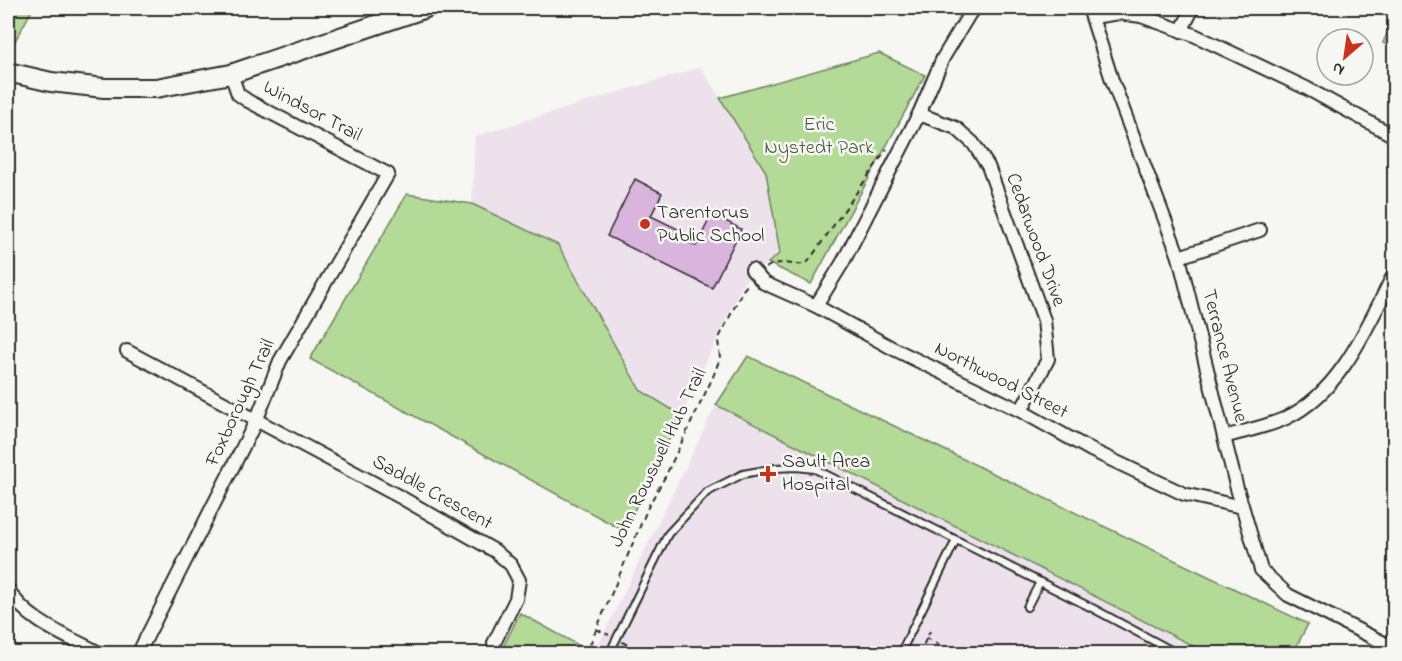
<svg xmlns="http://www.w3.org/2000/svg" width="1402" height="661" viewBox="0 0 1402 661" font-family="'Indie Flower',sans-serif">
  <style>
    .built { fill: #ede2ec }
    .green { fill: #b3db97; stroke: #6f8361; stroke-width: 1.5 }
    .building { fill: #d9b4dd; stroke: #2b2b2b; stroke-width: 1.5 }
    .lines { fill: none; stroke-linecap: round; stroke-linejoin: round }
    .lane-casing { stroke: #2b2b2b; stroke-width: 10 }
    .street-casing { stroke: #2b2b2b; stroke-width: 16 }
    .secondary-casing { stroke: #2b2b2b; stroke-width: 22 }
    .path { stroke: #2b2b2b; stroke-width: 2; stroke-dasharray: 6 4.5; stroke-linecap: butt }
    .lane { stroke: #f6f6f2; stroke-width: 6 }
    .street { stroke: #f6f6f2; stroke-width: 12 }
    .secondary { stroke: #f6f6f2; stroke-width: 18 }
    .poi-dot { fill: #c8321e; stroke: #f6f6f2; stroke-width: 2 }
    .labels { text-anchor: middle; dominant-baseline: central; stroke-width: 5; stroke-linejoin: round; paint-order: stroke }
    .street-label { font-size: 20px; fill: #2b2b2b; stroke: #f6f6f2 }
    .park-label { font-size: 20px; fill: #4d5746; stroke: #f6f6f2 }
    .poi-label { font-size: 20px; fill: #2b2b2b; stroke: #f6f6f2; text-anchor: start }
  </style>
  <rect width="100%" height="100%" fill="#f6f6f2"/>
  <filter id="ink" filterUnits="userSpaceOnUse"><feTurbulence type="fractalNoise" baseFrequency=".0167" numOctaves="2"/><feDisplacementMap in="SourceGraphic" scale="12" xChannelSelector="R" yChannelSelector="G"/><feConvolveMatrix kernelMatrix="1 2 1 2 8 2 1 2 1" color-interpolation-filters="sRGB"/></filter>
  <g filter="url(#ink)">
    <!-- built -->
    <g class="built">
      <path d="M701,67L766,172L780,253L744,282L681,415L640,390L558,245L472,204L475,136Z"/>
      <path d="M716,405L1207,653L594,654Z"/>
    </g>
    <!-- green -->
    <g class="green">
      <path d="M8,8H33L8,54Z"/>
      <path d="M1394,17V49L1383,43Z"/>
      <path d="M879,53L925,75L811,284L768,263L780,253L766,172L720,98Z"/>
      <path d="M407,194L472,204L558,245L640,390L681,415L624,531L310,359Z"/>
      <path d="M748,356L1308,624L1293,653H1207L716,405Z"/>
      <path d="M520,613L580,646L576,653H500Z"/>
    </g>
    <!-- building -->
    <path class="building" d="M635,179L662,193L651,216L684,232L681,239L696,246L712,214L741,229L712,288L607,236Z"/>
    <g class="lines">
      <defs>
        <g id="lane">
          <path d="M1027,607L1040,582"/>
          <path d="M609,654L668,534L707,492L743,474L775,468L796,467L815,469L1094,609L1178,654"/>
          <path d="M900,654L956,540"/>
        </g>
        <g id="street">
          <path d="M1089,8L1112,80L1179,257L1236,485L1261,570L1288,595L1394,648"/>
          <path d="M1093,17L1119,13L1141,16L1194,35L1306,88L1394,136"/>
          <path d="M1181,31L1193,8"/>
          <path d="M919,114L956,128L973,143L988,166L1044,320L1048,359L1021,411"/>
          <path d="M1179,257L1260,230"/>
          <path d="M752,270L764,283L816,306L892,348L1021,411L1091,450L1184,494L1242,507"/>
          <path d="M816,306L843,262L919,114L943,58L970,13L976,8"/>
          <path d="M127,351L402,498L495,551L511,565L519,580L516,599L494,643"/>
          <path d="M1224,437C1244,431 1267,427 1286,418C1341,392 1368,325 1394,274"/>
          <path d="M8,589C26,622 70,637 101,654"/>
          <path d="M138,654L256,421L280,361L388,174L248,101L238,94L231,74"/>
        </g>
        <path id="secondary" d="M8,72L51,82L104,88H156L231,74L426,8"/>
      </defs>
      <!-- lane casing -->
      <use href="#lane" class="lane-casing"/>
      <!-- street casing -->
      <use href="#street" class="street-casing"/>
      <!-- secondary casing -->
      <use href="#secondary" class="secondary-casing"/>
      <!-- path -->
      <g class="path">
        <path d="M766,268C780,257 797,269 808,262L887,149"/>
        <path d="M596,629L609,635"/>
        <path d="M926,638L939,645"/>
        <path d="M622,642L646,654"/>
        <path d="M586,654L649,505L665,477L713,377L720,358L718,340L743,290L748,284"/>
        <path d="M778,654L787,651L805,654"/>
        <path d="M919,654L930,631"/>
      </g>
      <!-- lane -->
      <use href="#lane" class="lane"/>
      <!-- street -->
      <use href="#street" class="street"/>
      <!-- secondary -->
      <use href="#secondary" class="secondary"/>
    </g>
  </g>
  <!-- markers -->
  <g class="poi-dot">
    <circle cx="645" cy="224" r="6"/>
    <path d="M765 465h6v6h6v6h-6v6h-6v-6h-6v-6h6z"/>
  </g>
  <g class="labels">
    <!-- street labels -->
    <g class="street-label">
      <text transform="translate(312 112) rotate(28)">Windsor Trail</text>
      <text transform="translate(1035 240) rotate(70)">Cedarwood Drive</text>
      <text transform="translate(1224 356) rotate(76)">Terrance Avenue</text>
      <text transform="translate(1001 381) rotate(27)">Northwood Street</text>
      <text transform="translate(241 403) rotate(-65)">Foxborough Trail</text>
      <text transform="translate(659 458) rotate(-64)">John Rowswell Hub Trail</text>
      <text transform="translate(432 493) rotate(29)">Saddle Crescent</text>
    </g>
    <!-- park labels -->
    <g class="park-label">
      <text x="819" y="125">Eric<tspan x="819" dy="23">Nystedt Park</tspan></text>
    </g>
    <!-- poi labels -->
    <g class="poi-label">
      <text x="657" y="213">Tarentorus<tspan x="657" dy="23">Public School</tspan></text>
      <text x="782" y="462">Sault Area<tspan x="782" dy="23">Hospital</tspan></text>
    </g>
  </g>
  <!-- margin -->
  <rect width="1402" height="661" fill="none" stroke="#f6f6f2" stroke-width="30"/>
  <rect x="15" y="15" width="1372" height="631" fill="none" stroke="#2b2b2b" stroke-width="2" filter="url(#ink)"/>
  <!-- north arrow -->
  <g transform="translate(1345 57) rotate(209)"><circle r="28" fill="#f6f6f2" stroke="#a5a5a2" stroke-width="1.5"/>
  <path d="M0-4.5L10 22L0 15L-10 22Z" fill="#c8321e"/>
  <text y="-9" font-size="16" font-weight="bold" text-anchor="middle" fill="#2b2b2b">N</text>
  </g>
</svg>
